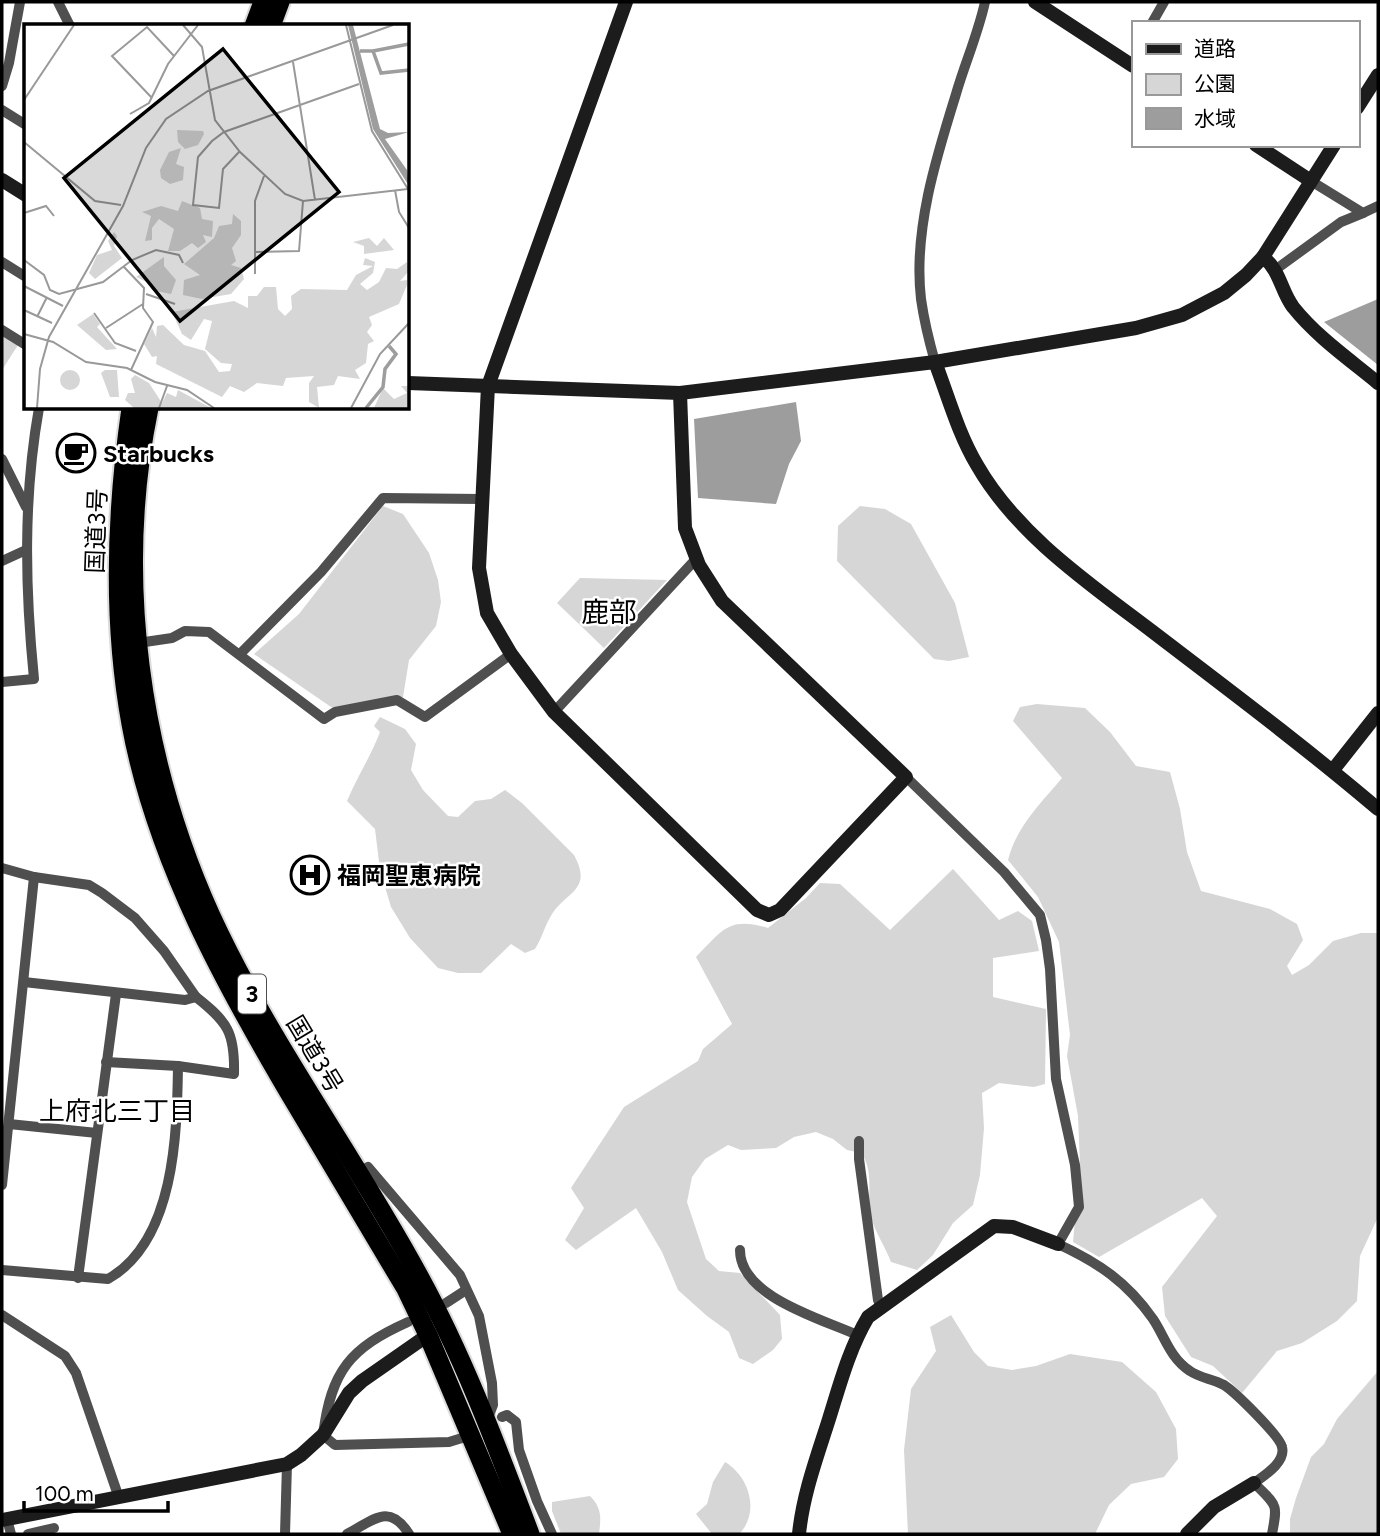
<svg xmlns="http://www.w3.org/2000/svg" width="1380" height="1536" viewBox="0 0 1380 1536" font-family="Figtree,'Noto Sans JP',sans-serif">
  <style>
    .green { fill: #d6d6d6 }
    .water { fill: #9d9d9d }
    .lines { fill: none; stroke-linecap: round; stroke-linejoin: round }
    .highway-casing { stroke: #dbdbdb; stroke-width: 23 }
    .street { stroke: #4f4f4f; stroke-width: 10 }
    .secondary { stroke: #1c1c1c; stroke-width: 14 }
    .highway { stroke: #000; stroke-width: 19 }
    .labels { text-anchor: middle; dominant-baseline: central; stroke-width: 5; stroke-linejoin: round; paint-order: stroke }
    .shield { fill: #fff; stroke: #4c4c4c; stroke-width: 2 }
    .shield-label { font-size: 23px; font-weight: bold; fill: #000 }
    .poi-label { font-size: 24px; font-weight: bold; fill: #000; stroke: #fff; text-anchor: start }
    .street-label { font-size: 24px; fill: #000; stroke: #fff }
    .neighbourhood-label { font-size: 26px; fill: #000; stroke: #fff }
    .quarter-label { font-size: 28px; fill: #000; stroke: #fff }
    .inset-river { fill: none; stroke: #9d9d9d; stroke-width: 3.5 }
    .inset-road { fill: none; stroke: #999; stroke-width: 2 }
    .view { fill: #000; fill-opacity: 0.15; stroke: #000; stroke-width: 3.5 }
    .inset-edge { fill: none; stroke: #000; stroke-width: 3.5 }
  </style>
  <rect width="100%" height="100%" fill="#fff"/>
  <!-- green -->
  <g class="green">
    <path d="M2,335L18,345L2,370Z"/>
    <path d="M383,506L403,514L429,553L438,580L441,602L436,626L409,660L403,697L355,708L331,707L254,654L299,614Z"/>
    <path d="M860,506L885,509L911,524L955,603L969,657L949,661L934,659L837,561L838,526Z"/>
    <path d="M580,578L667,580L604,648L557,603Z"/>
    <path d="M1037,704L1085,708L1110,732L1136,766L1170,772L1180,809L1187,852L1201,891L1270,909L1297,924L1303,940L1287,966L1292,975L1309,965L1333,941L1361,933H1378V1217L1360,1256L1357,1301L1337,1321L1302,1343L1277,1351L1242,1393L1213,1366L1191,1357L1165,1316L1162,1287L1217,1216L1202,1198L1099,1257L1073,1242L1080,1166L1078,1116L1067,1056L1070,1035L1059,942L1038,897L1008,860C1016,827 1041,803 1062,778L1013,721L1020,707Z"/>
    <path d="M380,717L405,729L416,744L411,770L423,790L448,816L458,817L475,801L491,799L505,790L522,803L574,855C593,890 567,891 552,914C545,925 542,938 535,949L525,953L511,944L481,973H458L438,968L410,938L391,907L380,870L375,829L347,801C357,777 371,756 380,732L374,726Z"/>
    <path d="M953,869L999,920L1018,911L1032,921L1039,951L993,958V997L1046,1009L1045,1084L1034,1087L999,1083L982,1093L984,1128L980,1175L973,1205L953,1223L933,1255L917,1270L891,1262C886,1248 875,1232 871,1217C866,1195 875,1171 861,1153L847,1150L833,1139L816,1132L794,1137L776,1148L741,1150L728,1145L705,1159L692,1177L687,1202L706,1259L719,1271L740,1273L780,1315L782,1339L773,1350L753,1364L739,1358L729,1332L707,1316L678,1290L662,1252L636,1208L576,1250L565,1240L584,1208L571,1188L624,1107L698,1061L703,1049L732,1024L696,957C722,931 728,916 768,928L806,898L820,883L840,884L890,930Z"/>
    <path d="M951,1315L974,1352L988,1366L1012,1370L1036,1366L1070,1354L1122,1362L1156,1392L1176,1429L1178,1459L1164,1477L1131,1484L1109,1505L1095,1534H908L904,1450L911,1389L936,1351L930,1327Z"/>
    <path d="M1378,1371V1534H1290V1519L1296,1498L1311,1457L1324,1444L1337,1419Z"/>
    <path d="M725,1462C750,1477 760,1513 739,1534H712L696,1514L707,1504L713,1482Z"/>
    <path d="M590,1496C602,1508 601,1518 599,1534H561L552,1511V1502Z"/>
  </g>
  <!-- water -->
  <g class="water">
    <path d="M1378,299V365L1324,322Z"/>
    <path d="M796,402L801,441L789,464L776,504L698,498L694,419Z"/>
  </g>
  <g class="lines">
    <defs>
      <g id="highway">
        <path d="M254,26L263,2"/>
        <path d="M271,26L280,2"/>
        <path d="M131,408C116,512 112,620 131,724C156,861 227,988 297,1106C334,1167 370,1228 406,1289L428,1335L512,1534"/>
        <path d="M149,408C114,578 140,759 211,916C269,1042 353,1154 419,1276C464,1358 497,1447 530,1534"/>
      </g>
    </defs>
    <!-- highway casing -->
    <use href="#highway" class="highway-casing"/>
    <!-- street -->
    <g class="street">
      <path d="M58,2L70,26"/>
      <path d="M1152,23L1164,2"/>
      <path d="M2,86L9,63L20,2"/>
      <path d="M2,110L26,125"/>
      <path d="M1311,181L1363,213L1378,206"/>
      <path d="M2,262L26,277"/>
      <path d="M1275,270L1341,222L1363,213"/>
      <path d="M2,330L26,345"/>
      <path d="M935,362C929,341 924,320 921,299C913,231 936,158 956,94C965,63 978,34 985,2"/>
      <path d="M2,459L26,507"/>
      <path d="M2,561L26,550"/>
      <path d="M138,643L172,638L185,631L209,632L324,719L335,712L397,700L425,717L511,654"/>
      <path d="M240,654L321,572L383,498L481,499"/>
      <path d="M2,682L34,679C25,588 23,498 39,408"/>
      <path d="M554,712L696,559"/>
      <path d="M906,777L1004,872L1040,915L1046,940L1050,969L1056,1079L1075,1165L1079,1207L1058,1244C1099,1263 1127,1282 1153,1319C1165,1337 1170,1358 1190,1371C1200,1378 1213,1379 1224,1385C1235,1392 1280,1436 1282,1447C1286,1462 1265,1475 1254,1483C1277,1506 1278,1503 1272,1534"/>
      <path d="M2,868L34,877L89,885L102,893L135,918L164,951L196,997L185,1000L24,982"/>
      <path d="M178,1066L234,1074C235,1033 228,1022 196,997"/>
      <path d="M9,1124L97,1133"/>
      <path d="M859,1141V1159L878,1300L881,1308"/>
      <path d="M358,1173L368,1167L460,1275L479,1316L492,1383L493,1405L486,1423"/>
      <path d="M2,1185L34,877"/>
      <path d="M740,1250C740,1297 822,1319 857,1335"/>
      <path d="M2,1270L108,1279C175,1241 177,1134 178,1066L106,1062"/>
      <path d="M78,1278L116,994"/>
      <path d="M446,1303L466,1290"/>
      <path d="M2,1315L65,1356L76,1373L119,1498"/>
      <path d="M408,1322C350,1348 331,1371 323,1435L335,1445L449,1442L462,1438"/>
      <path d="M502,1417L507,1415L516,1422L519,1450L537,1501L552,1534"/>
      <path d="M7,1519L11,1534"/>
      <path d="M28,1534L54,1528"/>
      <path d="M285,1534L287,1464"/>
      <path d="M347,1534C374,1520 389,1502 409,1534"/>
    </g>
    <!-- secondary -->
    <g class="secondary">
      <path d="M626,2L488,386L479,568L487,613L511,654L554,712L757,910L769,915L780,910L906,777L722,601L699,565L685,528L680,393"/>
      <path d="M1035,2L1133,66"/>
      <path d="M1357,108L1378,75"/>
      <path d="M1256,145L1311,181"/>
      <path d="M2,180L26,195"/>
      <path d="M1263,257C1280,270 1281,291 1293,307C1317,337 1349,359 1378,383"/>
      <path d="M935,362C948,396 958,433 977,465C1017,535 1090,584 1153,632C1229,690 1305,747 1378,809"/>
      <path d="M408,383L680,393L935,362L1136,328L1182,315L1224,293L1246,275L1263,257L1334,145"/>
      <path d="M1333,770L1378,713"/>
      <path d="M2,1520L287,1464L301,1455L323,1435L349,1393L362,1381L428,1335"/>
      <path d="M799,1534C803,1494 817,1457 829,1419C840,1384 849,1349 868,1317L994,1226L1013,1227L1058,1244"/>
      <path d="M1187,1534L1214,1507L1254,1483"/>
    </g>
    <!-- highway -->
    <use href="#highway" class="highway"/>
  </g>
  <!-- icons -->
  <defs>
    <symbol id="cafe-ring" viewBox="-11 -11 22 22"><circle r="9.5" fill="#fff" stroke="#000" stroke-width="1.5"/><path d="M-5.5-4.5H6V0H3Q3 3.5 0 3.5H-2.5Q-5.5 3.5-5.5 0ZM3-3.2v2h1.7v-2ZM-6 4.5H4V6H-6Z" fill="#000"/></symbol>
    <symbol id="hospital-ring" viewBox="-11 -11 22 22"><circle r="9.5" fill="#fff" stroke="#000" stroke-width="1.5"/><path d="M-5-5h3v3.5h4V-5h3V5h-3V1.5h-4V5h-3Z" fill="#000"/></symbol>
  </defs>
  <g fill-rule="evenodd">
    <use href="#cafe-ring" x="54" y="431" width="44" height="44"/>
    <use href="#hospital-ring" x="288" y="853" width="44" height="44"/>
  </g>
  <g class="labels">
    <!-- shield labels -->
    <rect class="shield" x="238" y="974.5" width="28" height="39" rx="5"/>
    <g class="shield-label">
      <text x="252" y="994">3</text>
    </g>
    <!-- poi labels -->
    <g class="poi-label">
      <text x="103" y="453">Starbucks</text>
      <text x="337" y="875">福岡聖恵病院</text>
    </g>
    <!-- street labels -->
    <g class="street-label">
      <text transform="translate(96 531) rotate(-88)">国道3号</text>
      <text transform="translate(315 1054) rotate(59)">国道3号</text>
    </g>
    <!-- neighbourhood labels -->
    <g class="neighbourhood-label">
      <text x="117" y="1111">上府北三丁目</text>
    </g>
    <!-- quarter labels -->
    <g class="quarter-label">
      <text x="609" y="612">鹿部</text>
    </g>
  </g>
  <!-- overview -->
  <g transform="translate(24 24)">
    <rect width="385" height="385" fill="#fff"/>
    <path d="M153,106L179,107L180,110L174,121L161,125L154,118ZM157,124L152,140L160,143L159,156L146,160L137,154L136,146L145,128ZM158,177L176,184L178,195L189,197L188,213L179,211L182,218L174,224L168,219L156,227H144L150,205L135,195L128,204V216L121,217L127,192L118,188L137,182L154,187ZM209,190L217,197V211L208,224L212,237L207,241L217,244L220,255L207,270L178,275L159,271L160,256L176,251L160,240L190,214L195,202L208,200ZM90,208L93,212L90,222L98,234L71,255L65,249L73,231L88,226L84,217ZM345,214L353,222L360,214L370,226L340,230V222L329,218ZM140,233V242L152,256L147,270L128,266L125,259L112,253ZM341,234L351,238L349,249L336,260L343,266L355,258L362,244L373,245L383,238L385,247L376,257L383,256V261L375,280L345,293L348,301L343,308L350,317L344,320L342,339L331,346L336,355L314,352L310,361L293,363L295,384L285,378V359L290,352L262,354L259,362L233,359L220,368L206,362L198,373L132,340L133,332L128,333L120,320L128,304L132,313L133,302L139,301L160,321L181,327L195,348L206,347L208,340L197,339L181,325L188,297L180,295L167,316L158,310L148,288L210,277L224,284V272H233L240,263H252L254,285L261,292L268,285L267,272L277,265L323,266L332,251L349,242L339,241ZM69,290L76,300L73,303L93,325L82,326L53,301ZM81,346H93L95,373H86L77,349ZM36 356a10 10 0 1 1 20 0a10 10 0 1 1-20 0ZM111,351L125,359L138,379L143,369L152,373L154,366L187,384H110L101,376L104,369H111L107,355ZM377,362H385V384H350L359,364L370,375L383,369Z" fill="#d6d6d6"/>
    <path d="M324,1H329L356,105L364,109L385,108L361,115L383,146L385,162L349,105Z" fill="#9d9d9d"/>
    <path class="inset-river" d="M336,27H349L357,49L385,46M349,27L385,20M342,384L359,363L361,345L372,330L365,322"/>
    <path class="inset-road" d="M159,1L178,23L191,96L216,128L261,170L279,177L384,165M322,1L348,107L384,165M269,38L291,176M128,74L88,32L123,3L150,32M0,76L50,1M106,90L125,79L144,40L174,1M0,118L71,177L97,181M215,128L199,145L195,184L169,181L174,133L188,117L200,108L335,60M371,166L375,188L385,204M0,189L22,182L30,192M231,228L275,227L279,177M0,236L20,251L26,266L35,270L79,258L108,236L132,226L155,231L159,239M99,242L120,264L119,284L129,298L107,346M231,250V177L240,152M0,262L39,282M122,270L151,280M0,286L28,299M70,289L91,319L112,327M13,293L23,273M82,304L119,280M0,310L29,318L62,338L103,344L131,358L163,366L190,384M13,384L16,345L25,313L99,182L122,124L142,95L184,67L369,1M135,384L143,362M327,384L356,330L385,299"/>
    <path class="view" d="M199,25L315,168L156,297L40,154Z"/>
    <rect width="385" height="385" class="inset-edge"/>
  </g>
  <!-- border -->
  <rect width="1380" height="1536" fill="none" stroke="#000000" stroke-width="7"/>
  <!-- legend -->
  <rect x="1132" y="21" width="228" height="126" fill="#ffffff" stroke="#999999" stroke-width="2"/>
  <rect x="1146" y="44" width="35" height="10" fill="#1c1c1c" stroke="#999999" stroke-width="2"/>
  <text x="1194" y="56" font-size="21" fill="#000000">道路</text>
  <rect x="1146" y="74" width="35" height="21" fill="#d6d6d6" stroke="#999999" stroke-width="2"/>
  <text x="1194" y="91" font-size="21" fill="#000000">公園</text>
  <rect x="1146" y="108" width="35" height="21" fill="#9d9d9d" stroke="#999999" stroke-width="2"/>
  <text x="1194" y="126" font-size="21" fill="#000000">水域</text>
  <!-- scale -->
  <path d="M24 1501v10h144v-10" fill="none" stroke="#000000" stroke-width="3.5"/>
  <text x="35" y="1501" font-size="21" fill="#000000" stroke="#ffffff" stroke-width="5" paint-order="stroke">100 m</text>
</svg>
